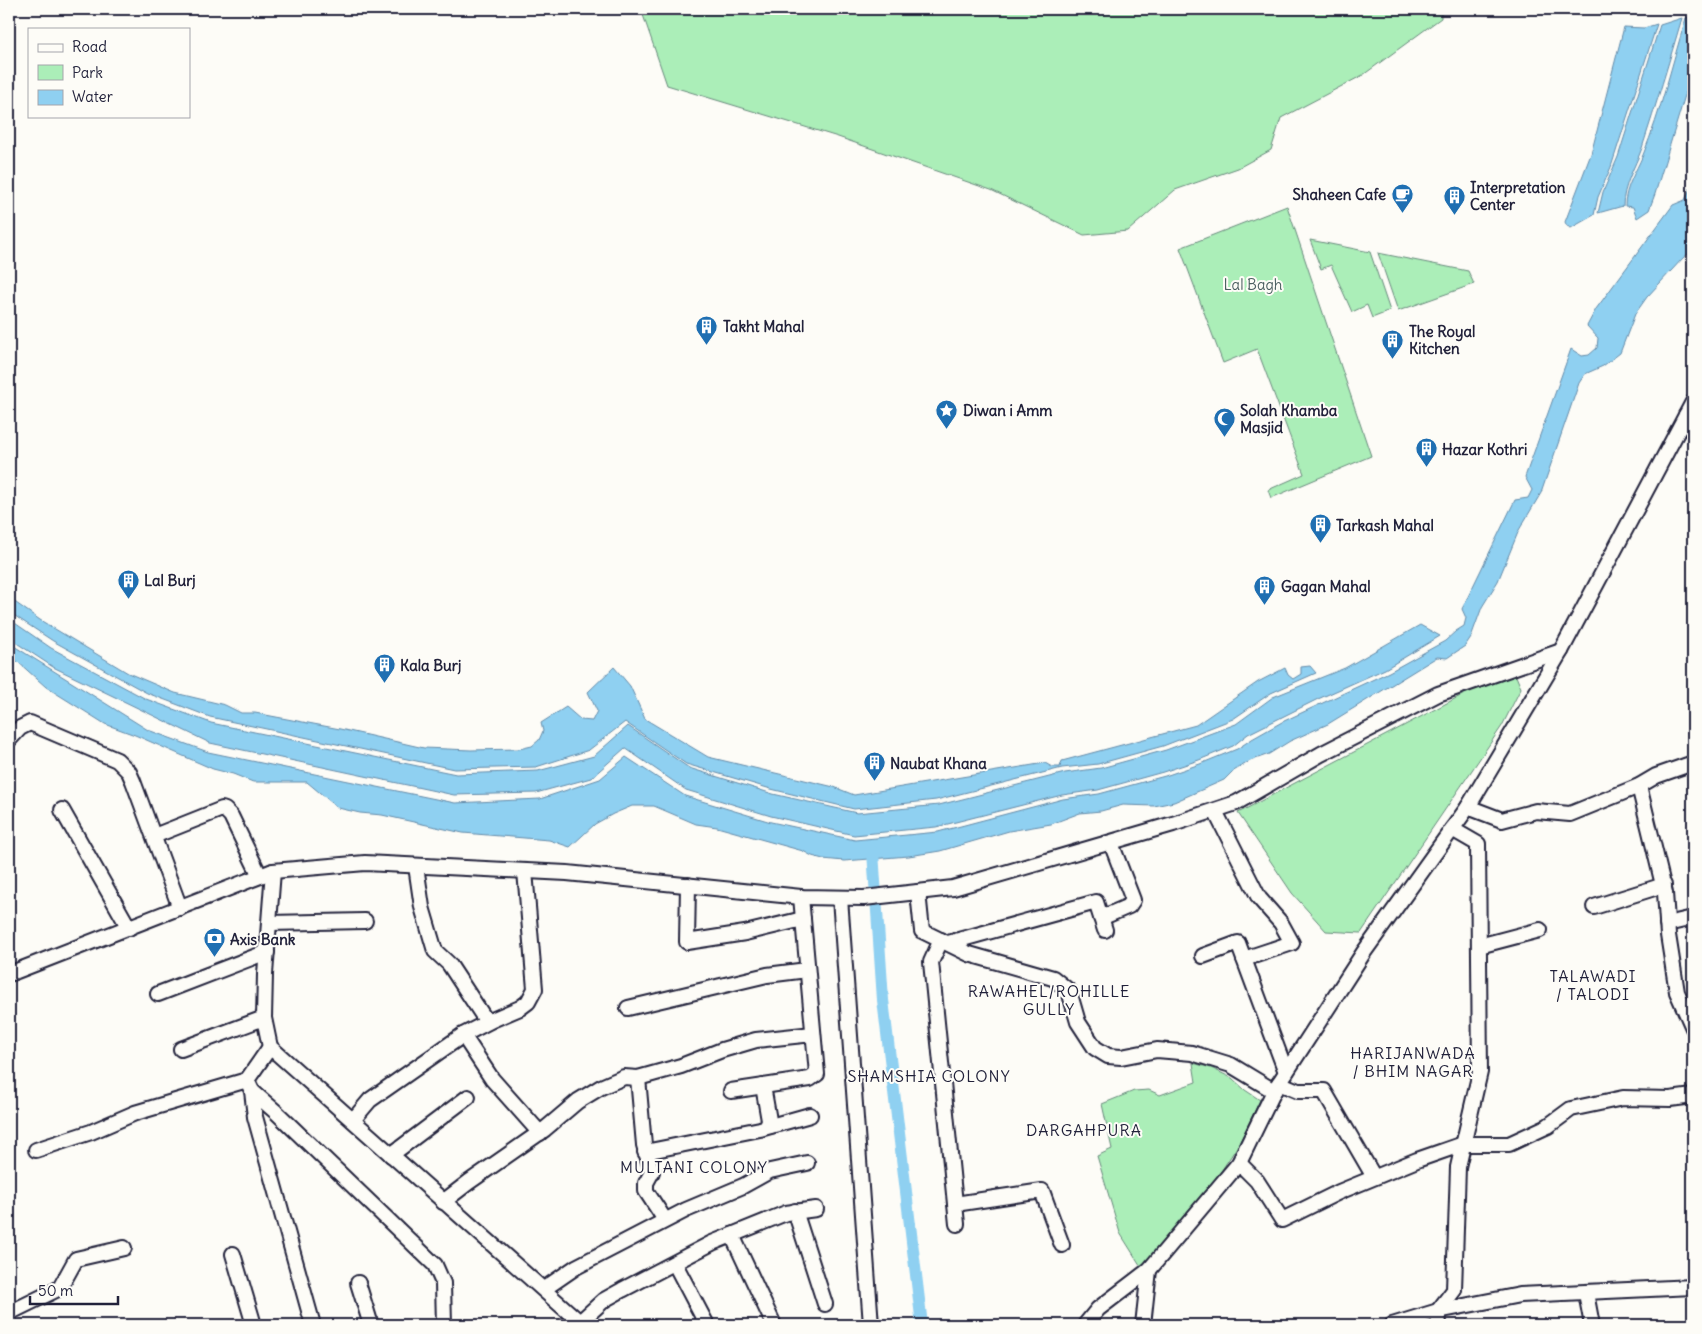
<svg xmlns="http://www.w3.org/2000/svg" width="1702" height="1334" viewBox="0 0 1702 1334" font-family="Delius,sans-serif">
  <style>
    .green { fill: #abeeb8; stroke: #66887a }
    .water { fill: #8fd0f1; stroke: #638aa8 }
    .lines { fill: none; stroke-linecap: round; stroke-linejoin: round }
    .canal { stroke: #8fd0f1; stroke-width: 12 }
    .minor-casing { stroke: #22223b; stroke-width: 18 }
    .minor { stroke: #fdfcf7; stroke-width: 14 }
    .labels { text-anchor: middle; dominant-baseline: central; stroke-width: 4; stroke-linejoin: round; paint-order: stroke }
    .poi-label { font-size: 15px; font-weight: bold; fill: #22223b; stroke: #fdfcf7; text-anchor: start }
    .park-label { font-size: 15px; fill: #4b5f60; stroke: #fdfcf7 }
    .neighbourhood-label { font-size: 16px; letter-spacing: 1px; fill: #22223b; stroke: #fdfcf7 }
  </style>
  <rect width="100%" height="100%" fill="#fdfcf7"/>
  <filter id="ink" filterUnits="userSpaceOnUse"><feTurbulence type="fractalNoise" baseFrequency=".02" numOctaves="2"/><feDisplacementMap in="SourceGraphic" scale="10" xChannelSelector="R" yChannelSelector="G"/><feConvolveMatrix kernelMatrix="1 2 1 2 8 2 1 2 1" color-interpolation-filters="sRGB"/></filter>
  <g filter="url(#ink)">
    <!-- green -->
    <g class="green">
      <path d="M641,9H1441V18L1363,75L1281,118L1271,150L1238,168L1175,190L1128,231L1084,235L991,190L838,137L667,85Z"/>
      <path d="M1287,206L1371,456L1271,498L1268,490L1304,474L1257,349L1223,363L1180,248Z"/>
      <path d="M1310,240L1370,252L1390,311L1372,318L1367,305L1352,312L1331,265L1321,269Z"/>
      <path d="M1378,253L1468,271L1474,284L1398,311Z"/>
      <path d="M1516,676L1521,688L1502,726L1361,933L1326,931L1292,893L1238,813L1483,684Z"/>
      <path d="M1193,1063L1211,1068L1232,1078L1245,1090L1260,1100L1239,1144L1208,1191L1142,1268L1120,1233L1097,1156L1112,1149L1102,1104L1134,1091L1149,1090L1160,1095L1196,1082Z"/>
    </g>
    <!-- water -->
    <g class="water">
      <path d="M1693,16V69L1655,194L1649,210L1637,218L1633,207L1625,206C1625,187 1636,172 1643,155C1661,111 1672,64 1686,18Z"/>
      <path d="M1682,18C1669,62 1656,105 1642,148C1635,167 1623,186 1623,206L1598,213L1603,192L1618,157L1660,25Z"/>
      <path d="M1657,24L1611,167L1598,197L1594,215L1571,228L1567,226L1565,222L1591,154L1624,27L1644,28Z"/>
      <path d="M1693,182V250L1683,258L1647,297L1635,314L1620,353L1603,366L1585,374L1579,383L1541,493L1519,530L1498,581L1482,607L1471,637L1465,646L1447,658L1437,657L1328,724L1290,741L1269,754L1250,761L1232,772L1224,780L1174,802L1154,806L1123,805L1101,811L1080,813L1051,824L1009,831L940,851L909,856L844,861L823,859L812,856L803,851L717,827L696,824L654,806H632L613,814L595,824L570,847L549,840L463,833L382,815L360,813L338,808L307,782H253L233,774L213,769L135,735L105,724L46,687L9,654V643L148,730L208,752L455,803L540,799L600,779L626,757L685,796L771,822L855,840L938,832L1063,799L1099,794L1165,776L1200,764L1237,749L1252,739L1282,722L1389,672L1445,641L1456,631L1464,626L1466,618L1462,609L1515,500L1528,498L1532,490L1525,477L1571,349L1582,356L1589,355L1597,348L1598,338L1587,326L1596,309L1673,205L1685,200Z"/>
      <path d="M9,598L40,620L128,673L175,693L225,705L241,713H255L340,729L424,748L471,750L519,749L532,746L539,740L543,731L541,723L566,707L581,720L592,721L597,711L588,692L614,667L630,686L645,719L708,757L834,787L854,795L1045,763L1052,767H1060L1062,761L1196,725L1258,682L1285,668L1288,675L1293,679L1301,674V667L1310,666L1316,673L1271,693L1233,719L1163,746L1098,764L1062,768L936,800L854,809L771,789L686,764L625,722L589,750L536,767L454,769L210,717L147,693L53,641L9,612Z"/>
      <path d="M9,619L51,648L146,699L211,723L456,774L538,771L594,756L628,726L689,768L773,794L857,813L939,805L1065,773L1101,768L1166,750L1236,724L1273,697L1345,668L1420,625L1440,636L1385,669L1318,699L1248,734L1233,746L1199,760L1163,772L1098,790L1062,795L936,827L854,835L771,816L686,790L625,748L591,778L536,793L454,795L210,743L53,667L9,638Z"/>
    </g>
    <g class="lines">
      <!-- canal -->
      <path class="canal" d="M873,852L883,1000L922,1325"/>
      <defs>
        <g id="minor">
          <path d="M1686,415L1693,432"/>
          <path d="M9,740L20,728L30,723L117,760L129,772L133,781L180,908"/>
          <path d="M1639,786L1665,893L1668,935L1677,992L1693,1028"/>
          <path d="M1468,807L1502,820L1536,811L1570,814L1639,786L1656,776L1693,763"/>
          <path d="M62,810L129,928"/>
          <path d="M1215,811L1259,898L1281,923L1292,943L1244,959"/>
          <path d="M154,836L222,809L225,810L231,816L260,876"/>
          <path d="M416,866L422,907L435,951L449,964L487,1022"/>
          <path d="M273,871L265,974L264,1018L270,1047L583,1325"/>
          <path d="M688,885L687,942L745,933L803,919"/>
          <path d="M918,892L922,931L969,954L1053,978L1069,991L1078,1022L1095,1048L1108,1056L1121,1057L1157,1050L1192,1053L1231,1065L1274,1091"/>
          <path d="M840,898L871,1325"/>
          <path d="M1594,907L1664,885"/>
          <path d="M1101,918L1129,906L1133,900L1111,843"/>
          <path d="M269,923L365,921"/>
          <path d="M1667,924L1693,918"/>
          <path d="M941,940L931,962L957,1224"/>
          <path d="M948,943L1096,902L1105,930"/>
          <path d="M1479,946L1540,930"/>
          <path d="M1203,956L1238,943L1286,1072"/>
          <path d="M9,974L273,871L365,863L567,873L801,897L864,898L953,888L1173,824L1236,803L1321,754L1438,694L1561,651"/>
          <path d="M158,994L267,952"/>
          <path d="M628,1008L767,975L807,970"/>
          <path d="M463,1035L492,1079L540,1133"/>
          <path d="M270,1047L247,1080L252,1091L255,1117L313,1325"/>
          <path d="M181,1049L264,1018"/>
          <path d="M638,1078L644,1145L652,1172L646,1183V1191L665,1220"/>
          <path d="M1279,1083L1298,1091H1324L1374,1177"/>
          <path d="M763,1086L770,1126"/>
          <path d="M252,1091L276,1112L435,1265L443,1283L444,1325"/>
          <path d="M731,1091L810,1079L817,1074L801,897"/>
          <path d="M353,1120L370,1100L463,1035L492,1020L520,1008L528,1002L535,989L525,871"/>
          <path d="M36,1150L91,1132L135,1113L247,1080"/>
          <path d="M645,1152L760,1129L810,1115"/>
          <path d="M391,1155L468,1097"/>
          <path d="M1239,1163L1257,1181L1282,1220L1339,1192L1417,1160L1463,1144H1509L1548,1126L1571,1109L1623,1098L1670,1099L1693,1096"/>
          <path d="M443,1202L469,1182L545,1129L578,1101L601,1087L624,1077L638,1078L681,1066L722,1050L756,1040L813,1034"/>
          <path d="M955,1204L1042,1191L1062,1245"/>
          <path d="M795,1211L825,1304"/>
          <path d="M732,1235L774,1325"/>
          <path d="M233,1254L254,1325"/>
          <path d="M675,1264L707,1325"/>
          <path d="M358,1283L371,1325"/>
          <path d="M544,1289L576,1267L686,1210L743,1186L770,1171L807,1163"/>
          <path d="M1586,1293L1592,1325"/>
          <path d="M9,1313L60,1288L76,1259L124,1248"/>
          <path d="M580,1322L604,1300L622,1290L712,1243L786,1213L816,1209"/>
          <path d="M1085,1325L1098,1309L1149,1270L1239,1163L1274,1091L1364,952L1468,807L1561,651L1693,402"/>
          <path d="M1143,1325L1149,1270"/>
          <path d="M1392,1325L1438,1311L1520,1295L1693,1287"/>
          <path d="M1439,1325L1438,1311L1454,1290L1458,1167L1480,1072L1478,844L1452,829"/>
        </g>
      </defs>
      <!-- minor casing -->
      <use href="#minor" class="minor-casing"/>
      <!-- minor -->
      <use href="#minor" class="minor"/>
    </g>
  </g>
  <!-- icons -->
  <defs>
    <symbol id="cafe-pin" viewBox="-11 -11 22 30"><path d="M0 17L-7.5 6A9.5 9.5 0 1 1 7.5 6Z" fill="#1f6fb2" stroke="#fdfcf7"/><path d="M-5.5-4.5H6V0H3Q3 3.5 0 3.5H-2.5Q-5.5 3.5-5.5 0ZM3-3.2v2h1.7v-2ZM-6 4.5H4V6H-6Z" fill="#fff"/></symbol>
    <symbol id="building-pin" viewBox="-11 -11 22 30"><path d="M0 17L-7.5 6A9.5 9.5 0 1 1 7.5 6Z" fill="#1f6fb2" stroke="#fdfcf7"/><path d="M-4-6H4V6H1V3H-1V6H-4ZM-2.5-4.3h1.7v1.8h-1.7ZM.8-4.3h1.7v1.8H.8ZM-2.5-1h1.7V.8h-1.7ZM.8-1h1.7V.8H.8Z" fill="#fff"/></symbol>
    <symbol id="sight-pin" viewBox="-11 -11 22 30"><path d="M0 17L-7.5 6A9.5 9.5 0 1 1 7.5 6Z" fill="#1f6fb2" stroke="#fdfcf7"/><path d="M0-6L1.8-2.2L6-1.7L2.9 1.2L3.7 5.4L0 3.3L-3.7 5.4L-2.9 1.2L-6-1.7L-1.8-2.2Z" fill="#fff"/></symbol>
    <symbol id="mosque-pin" viewBox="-11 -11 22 30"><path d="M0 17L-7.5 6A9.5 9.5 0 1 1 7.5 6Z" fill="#1f6fb2" stroke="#fdfcf7"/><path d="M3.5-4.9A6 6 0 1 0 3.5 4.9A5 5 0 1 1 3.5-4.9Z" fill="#fff"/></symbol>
    <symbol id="bank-pin" viewBox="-11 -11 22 30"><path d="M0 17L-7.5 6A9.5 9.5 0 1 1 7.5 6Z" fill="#1f6fb2" stroke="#fdfcf7"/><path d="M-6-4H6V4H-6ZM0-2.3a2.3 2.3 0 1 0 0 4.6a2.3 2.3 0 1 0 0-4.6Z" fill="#fff"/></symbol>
  </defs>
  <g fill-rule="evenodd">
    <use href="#cafe-pin" x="1390" y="182" width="25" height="34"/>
    <use href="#building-pin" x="1442" y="184" width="25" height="34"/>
    <use href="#building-pin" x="694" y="314" width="25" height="34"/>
    <use href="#building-pin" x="1380" y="328" width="25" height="34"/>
    <use href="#sight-pin" x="934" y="398" width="25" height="34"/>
    <use href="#mosque-pin" x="1212" y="406" width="25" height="34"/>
    <use href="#building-pin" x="1414" y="436" width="25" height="34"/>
    <use href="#building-pin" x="1308" y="512" width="25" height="34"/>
    <use href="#building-pin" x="116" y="568" width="25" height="34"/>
    <use href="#building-pin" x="1252" y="574" width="25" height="34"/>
    <use href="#building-pin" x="372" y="652" width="25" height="34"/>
    <use href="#building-pin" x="862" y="750" width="25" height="34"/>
    <use href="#bank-pin" x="202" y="926" width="25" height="34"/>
  </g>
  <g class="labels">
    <!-- poi labels -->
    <g class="poi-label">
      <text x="1470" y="187">Interpretation<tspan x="1470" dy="17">Center</tspan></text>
      <text x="1386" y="194" text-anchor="end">Shaheen Cafe</text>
      <text x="723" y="326">Takht Mahal</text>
      <text x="1409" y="331">The Royal<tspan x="1409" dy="17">Kitchen</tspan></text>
      <text x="963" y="410">Diwan i Amm</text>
      <text x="1240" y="410">Solah Khamba<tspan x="1240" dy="17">Masjid</tspan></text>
      <text x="1442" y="449">Hazar Kothri</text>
      <text x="1336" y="525">Tarkash Mahal</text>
      <text x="144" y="580">Lal Burj</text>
      <text x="1281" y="586">Gagan Mahal</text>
      <text x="400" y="665">Kala Burj</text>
      <text x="890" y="763">Naubat Khana</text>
      <text x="230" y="939">Axis Bank</text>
    </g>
    <!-- park labels -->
    <g class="park-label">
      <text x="1253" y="284">Lal Bagh</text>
    </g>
    <!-- neighbourhood labels -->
    <g class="neighbourhood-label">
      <text x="1593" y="976">TALAWADI<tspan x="1593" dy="18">/ TALODI</tspan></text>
      <text x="1049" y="991">RAWAHEL/ROHILLE<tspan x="1049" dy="18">GULLY</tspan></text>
      <text x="1413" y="1053">HARIJANWADA<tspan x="1413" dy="18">/ BHIM NAGAR</tspan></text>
      <text x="929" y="1076">SHAMSHIA COLONY</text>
      <text x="1084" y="1130">DARGAHPURA</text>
      <text x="694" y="1167">MULTANI COLONY</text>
    </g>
  </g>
  <!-- margin -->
  <rect width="1702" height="1334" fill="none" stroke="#fdfcf7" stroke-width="30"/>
  <rect x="15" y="15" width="1672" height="1304" fill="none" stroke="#22223b" stroke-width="2" filter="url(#ink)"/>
  <!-- legend -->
  <rect x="28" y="28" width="162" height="90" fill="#fdfcf7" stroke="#a5a5ac"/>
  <rect x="38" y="44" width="25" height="8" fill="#fdfcf7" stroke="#a5a5ac"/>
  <text x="72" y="52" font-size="15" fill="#22223b">Road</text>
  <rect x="38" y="65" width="25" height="15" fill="#abeeb8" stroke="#a5a5ac"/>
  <text x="72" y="78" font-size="15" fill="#22223b">Park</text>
  <rect x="38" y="90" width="25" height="15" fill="#8fd0f1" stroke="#a5a5ac"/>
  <text x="72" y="102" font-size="15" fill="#22223b">Water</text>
  <!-- scale -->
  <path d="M30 1296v8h88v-8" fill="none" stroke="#22223b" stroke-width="2.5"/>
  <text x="38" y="1296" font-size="15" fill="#22223b" stroke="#fdfcf7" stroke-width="4" paint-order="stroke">50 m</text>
</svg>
